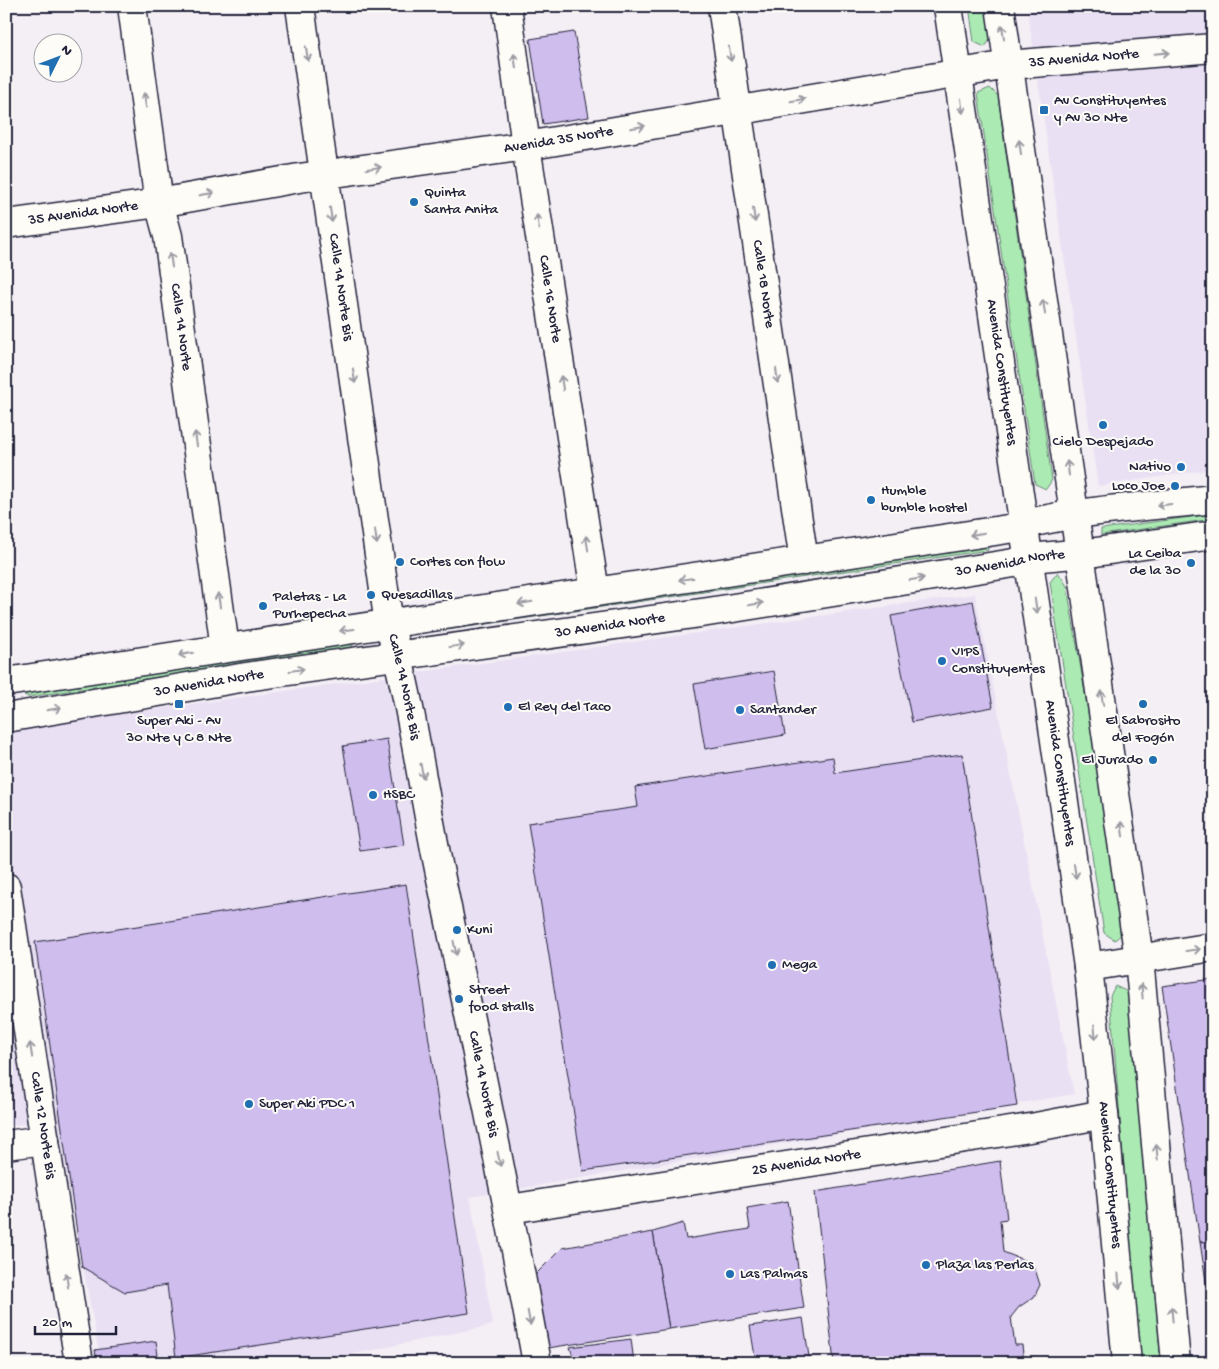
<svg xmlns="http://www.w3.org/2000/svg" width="1219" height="1369" viewBox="0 0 1219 1369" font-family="'Gochi Hand',sans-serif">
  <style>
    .built { fill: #e9e0f3 }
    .green { fill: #abeab2; stroke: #668676 }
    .building { fill: #cfbded; stroke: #22223b }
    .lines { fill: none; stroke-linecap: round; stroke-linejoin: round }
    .minor-casing { stroke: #22223b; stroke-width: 31 }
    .major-casing { stroke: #22223b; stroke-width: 31 }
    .minor { stroke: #fdfcf7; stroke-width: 28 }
    .major { stroke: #fdfcf7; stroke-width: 28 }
    .oneway { stroke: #9a9aa2 }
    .poi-dot { fill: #1f6fb2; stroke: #fdfcf7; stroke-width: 2 }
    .labels { text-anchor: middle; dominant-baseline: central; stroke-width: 4; stroke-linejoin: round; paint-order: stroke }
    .street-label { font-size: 15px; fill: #22223b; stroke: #fdfcf7 }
    .poi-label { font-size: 15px; fill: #22223b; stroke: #fdfcf7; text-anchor: start }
  </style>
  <rect width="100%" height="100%" fill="#f4eff5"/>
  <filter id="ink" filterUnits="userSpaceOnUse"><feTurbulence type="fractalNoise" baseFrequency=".02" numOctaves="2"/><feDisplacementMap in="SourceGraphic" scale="10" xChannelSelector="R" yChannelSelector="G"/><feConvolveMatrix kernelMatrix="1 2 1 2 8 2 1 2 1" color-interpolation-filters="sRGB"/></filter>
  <g filter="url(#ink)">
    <!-- built -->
    <g class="built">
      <path d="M1027,6H1213V469L1098,486Z"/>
      <path d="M975,594L1074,1094L470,1197L493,1325L310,1363H101L56,1120L6,1126V744L15,729Z"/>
    </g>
    <!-- green -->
    <g class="green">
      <path d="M969,6H987L991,38L985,47L974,42Z"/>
      <path d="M990,88L998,96L1052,480L1046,489L1035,484L978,93Z"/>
      <path d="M1213,514V519L1101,535V529Z"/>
      <path d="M987,544L988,550L440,631L437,628Z"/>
      <path d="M1058,572L1067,586L1125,931L1115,940L1104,933L1050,582Z"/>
      <path d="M349,641L355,643L349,648L28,697L21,693Z"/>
      <path d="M1115,986L1130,993L1161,1363H1140L1110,996Z"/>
    </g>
    <!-- building -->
    <g class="building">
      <path d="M574,32L589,117L543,124L530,39Z"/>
      <path d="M973,601L993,707L912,722L891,616Z"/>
      <path d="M774,671L785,735L705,749L694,684Z"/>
      <path d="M387,739L404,845L360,851L343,746Z"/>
      <path d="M962,754L1017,1106L583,1171L528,823L638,807L635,787L833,757L835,773Z"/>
      <path d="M406,884L469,1313L176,1358L167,1285L125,1292L82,1267L35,942Z"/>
      <path d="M1213,979V1241L1200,1242L1162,986Z"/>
      <path d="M1000,1161L1007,1219L1000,1220L1003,1252L1026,1261L1035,1269L1040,1285L1034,1297L1019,1307L1011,1317L1015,1345H1022L1024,1363H834L815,1192Z"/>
      <path d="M788,1201L804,1308L669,1329L653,1232L683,1223L686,1239L750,1229L747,1208Z"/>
      <path d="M653,1232L669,1329L548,1348L535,1275L562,1248Z"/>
      <path d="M1213,1241V1327L1200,1242Z"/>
      <path d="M803,1318L810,1363H756L750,1326Z"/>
      <path d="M631,1339L634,1363H575L570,1347Z"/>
      <path d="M156,1341L159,1363H97L95,1350Z"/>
    </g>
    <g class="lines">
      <defs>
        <g id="minor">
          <path id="s1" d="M132,6L159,203L168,236L225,648"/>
          <path id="s2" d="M300,6L389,624C412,704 422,787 439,869C473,1033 507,1197 537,1363"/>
          <path id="s3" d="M507,6L526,146L595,592"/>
          <path id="s4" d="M722,6L804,561"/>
          <path id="s5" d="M6,224L159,203L299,178L526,146L1008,65L1213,48"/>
          <path d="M6,682L1008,529C1070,510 1148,507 1213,499"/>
          <path id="s6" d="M6,718L246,677L708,612L1014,563L1030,558L1096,552L1213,535"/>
          <path id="s7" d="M6,887L79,1363"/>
          <path d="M1088,967L1213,947"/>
          <path d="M6,1145L45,1140"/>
          <path id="s8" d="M509,1209L1036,1127L1104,1114"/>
        </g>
        <g id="major">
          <path id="s9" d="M948,6L1088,967L1104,1114L1127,1363"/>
          <path d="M1000,6L1139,958L1176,1363"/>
        </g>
      </defs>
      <!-- minor casing -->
      <use href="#minor" class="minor-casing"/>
      <!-- major casing -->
      <use href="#major" class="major-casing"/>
      <!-- minor -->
      <use href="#minor" class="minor"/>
      <!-- major -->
      <use href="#major" class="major"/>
    </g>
    <!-- one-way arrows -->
    <defs><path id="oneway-shaft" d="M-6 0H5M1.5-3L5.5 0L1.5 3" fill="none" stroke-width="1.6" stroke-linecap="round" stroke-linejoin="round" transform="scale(1.25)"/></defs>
    <g class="oneway">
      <use href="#oneway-shaft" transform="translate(1003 32) rotate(-98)"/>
      <use href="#oneway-shaft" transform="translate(1162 53) rotate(-5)"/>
      <use href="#oneway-shaft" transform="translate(307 54) rotate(81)"/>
      <use href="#oneway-shaft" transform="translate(730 54) rotate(81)"/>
      <use href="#oneway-shaft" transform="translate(515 61) rotate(-98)"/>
      <use href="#oneway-shaft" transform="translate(145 100) rotate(-98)"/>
      <use href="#oneway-shaft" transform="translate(798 100) rotate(-9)"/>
      <use href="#oneway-shaft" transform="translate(962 106) rotate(82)"/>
      <use href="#oneway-shaft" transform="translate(638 127) rotate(-10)"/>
      <use href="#oneway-shaft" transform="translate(1020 147) rotate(-98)"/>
      <use href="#oneway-shaft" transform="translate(374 168) rotate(-8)"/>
      <use href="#oneway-shaft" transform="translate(207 194) rotate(-10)"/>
      <use href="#oneway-shaft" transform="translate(331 215) rotate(82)"/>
      <use href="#oneway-shaft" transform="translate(754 215) rotate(82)"/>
      <use href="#oneway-shaft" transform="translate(538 222) rotate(-99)"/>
      <use href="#oneway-shaft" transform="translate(171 260) rotate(-98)"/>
      <use href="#oneway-shaft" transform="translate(1044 307) rotate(-98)"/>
      <use href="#oneway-shaft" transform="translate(354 376) rotate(82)"/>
      <use href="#oneway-shaft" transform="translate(777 376) rotate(82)"/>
      <use href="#oneway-shaft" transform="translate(562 383) rotate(-99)"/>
      <use href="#oneway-shaft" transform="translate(196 439) rotate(-98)"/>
      <use href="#oneway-shaft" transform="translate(1068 468) rotate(-98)"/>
      <use href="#oneway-shaft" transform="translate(1164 505) rotate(173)"/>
      <use href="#oneway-shaft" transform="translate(977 534) rotate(171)"/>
      <use href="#oneway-shaft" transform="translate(376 537) rotate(82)"/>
      <use href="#oneway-shaft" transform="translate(587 543) rotate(-99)"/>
      <use href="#oneway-shaft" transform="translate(686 579) rotate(172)"/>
      <use href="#oneway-shaft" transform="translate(917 579) rotate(-9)"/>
      <use href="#oneway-shaft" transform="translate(219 600) rotate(-98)"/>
      <use href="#oneway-shaft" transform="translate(525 603) rotate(171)"/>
      <use href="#oneway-shaft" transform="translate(756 604) rotate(-9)"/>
      <use href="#oneway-shaft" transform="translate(1036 606) rotate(81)"/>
      <use href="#oneway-shaft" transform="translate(347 630) rotate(172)"/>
      <use href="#oneway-shaft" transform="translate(457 646) rotate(-8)"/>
      <use href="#oneway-shaft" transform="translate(186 654) rotate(170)"/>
      <use href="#oneway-shaft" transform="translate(297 670) rotate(-8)"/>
      <use href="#oneway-shaft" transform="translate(1102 698) rotate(-99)"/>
      <use href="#oneway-shaft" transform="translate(54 709) rotate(-10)"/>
      <use href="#oneway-shaft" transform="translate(422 771) rotate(78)"/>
      <use href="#oneway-shaft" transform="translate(1122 829) rotate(-98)"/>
      <use href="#oneway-shaft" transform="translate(1075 871) rotate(82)"/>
      <use href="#oneway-shaft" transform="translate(455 948) rotate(78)"/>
      <use href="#oneway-shaft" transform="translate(1193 950) rotate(-8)"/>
      <use href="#oneway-shaft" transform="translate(1142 991) rotate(-95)"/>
      <use href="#oneway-shaft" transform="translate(1095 1032) rotate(84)"/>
      <use href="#oneway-shaft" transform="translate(31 1050) rotate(-99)"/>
      <use href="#oneway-shaft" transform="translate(1157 1152) rotate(-95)"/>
      <use href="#oneway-shaft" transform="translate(499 1159) rotate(78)"/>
      <use href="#oneway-shaft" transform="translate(67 1280) rotate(-99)"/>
      <use href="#oneway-shaft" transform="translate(1119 1281) rotate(85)"/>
      <use href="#oneway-shaft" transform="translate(1172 1314) rotate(-95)"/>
      <use href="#oneway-shaft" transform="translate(529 1318) rotate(80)"/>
    </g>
  </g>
  <!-- markers -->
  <g class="poi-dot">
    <rect x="1039" y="105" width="10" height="10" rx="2.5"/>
    <circle cx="414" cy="202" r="5"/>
    <circle cx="1103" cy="425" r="5"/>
    <circle cx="1181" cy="467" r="5"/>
    <circle cx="1175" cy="486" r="5"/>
    <circle cx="871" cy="500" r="5"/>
    <circle cx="400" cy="562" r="5"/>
    <circle cx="1191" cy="563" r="5"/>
    <circle cx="371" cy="595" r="5"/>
    <circle cx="263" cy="606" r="5"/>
    <circle cx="942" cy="661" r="5"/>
    <rect x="174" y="699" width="10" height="10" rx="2.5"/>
    <circle cx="1143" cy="704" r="5"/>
    <circle cx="508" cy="707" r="5"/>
    <circle cx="740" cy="710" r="5"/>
    <circle cx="1153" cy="760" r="5"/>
    <circle cx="373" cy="795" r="5"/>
    <circle cx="457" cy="930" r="5"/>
    <circle cx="772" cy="965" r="5"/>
    <circle cx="459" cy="999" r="5"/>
    <circle cx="249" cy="1104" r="5"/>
    <circle cx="926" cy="1265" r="5"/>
    <circle cx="730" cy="1274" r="5"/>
  </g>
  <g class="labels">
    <!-- street labels -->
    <g class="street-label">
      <text stroke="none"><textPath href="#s5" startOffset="1091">35 Avenida Norte</textPath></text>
      <text stroke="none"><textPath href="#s5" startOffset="559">Avenida 35 Norte</textPath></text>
      <text stroke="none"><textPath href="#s5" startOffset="78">35 Avenida Norte</textPath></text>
      <text stroke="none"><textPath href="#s4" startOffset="281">Calle 18 Norte</textPath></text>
      <text stroke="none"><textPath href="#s2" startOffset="284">Calle 14 Norte Bis</textPath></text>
      <text stroke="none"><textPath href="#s3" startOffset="296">Calle 16 Norte</textPath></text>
      <text stroke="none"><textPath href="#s1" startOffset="325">Calle 14 Norte</textPath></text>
      <text stroke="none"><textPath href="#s9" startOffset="370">Avenida Constituyentes</textPath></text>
      <text stroke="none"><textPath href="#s6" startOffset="1016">30 Avenida Norte</textPath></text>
      <text stroke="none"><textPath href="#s6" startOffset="611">30 Avenida Norte</textPath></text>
      <text stroke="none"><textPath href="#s6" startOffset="206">30 Avenida Norte</textPath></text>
      <text stroke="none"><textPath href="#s2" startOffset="689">Calle 14 Norte Bis</textPath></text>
      <text stroke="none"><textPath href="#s9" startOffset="775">Avenida Constituyentes</textPath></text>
      <text stroke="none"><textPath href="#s2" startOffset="1094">Calle 14 Norte Bis</textPath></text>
      <text stroke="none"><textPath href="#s7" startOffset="241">Calle 12 Norte Bis</textPath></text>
      <text stroke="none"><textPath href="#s8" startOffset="301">25 Avenida Norte</textPath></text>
      <text stroke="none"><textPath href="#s9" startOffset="1180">Avenida Constituyentes</textPath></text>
    </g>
    <!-- poi labels -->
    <g class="poi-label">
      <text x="1054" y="101">Av Constituyentes<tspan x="1054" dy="17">y Av 30 Nte</tspan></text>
      <text x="424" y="193">Quinta<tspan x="424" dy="17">Santa Anita</tspan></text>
      <text x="1103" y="442" text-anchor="middle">Cielo Despejado</text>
      <text x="1171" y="467" text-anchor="end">Nativo</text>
      <text x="1165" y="486" text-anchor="end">Loco Joe</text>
      <text x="881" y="491">Humble<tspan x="881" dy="17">bumble hostel</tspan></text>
      <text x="1181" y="554" text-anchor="end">La Ceiba<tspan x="1181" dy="17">de la 30</tspan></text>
      <text x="410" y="562">Cortes con flow</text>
      <text x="381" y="595">Quesadillas</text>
      <text x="273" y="597">Paletas - La<tspan x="273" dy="17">Purhepecha</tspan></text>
      <text x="952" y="652">VIPS<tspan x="952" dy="17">Constituyentes</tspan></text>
      <text x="518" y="707">El Rey del Taco</text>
      <text x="750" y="710">Santander</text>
      <text x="179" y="721" text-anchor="middle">Super Aki - Av<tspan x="179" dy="17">30 Nte y C 8 Nte</tspan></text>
      <text x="1143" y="721" text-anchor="middle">El Sabrosito<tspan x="1143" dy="17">del Fogón</tspan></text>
      <text x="1143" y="760" text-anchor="end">El Jurado</text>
      <text x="383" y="795">HSBC</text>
      <text x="467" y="930">Kuni</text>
      <text x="782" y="965">Mega</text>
      <text x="469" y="990">Street<tspan x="469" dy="17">food stalls</tspan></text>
      <text x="259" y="1104">Super Aki PDC 1</text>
      <text x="936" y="1265">Plaza las Perlas</text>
      <text x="740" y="1274">Las Palmas</text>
    </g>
  </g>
  <!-- margin -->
  <rect width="1219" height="1369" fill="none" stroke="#fdfcf7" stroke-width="25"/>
  <rect x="12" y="12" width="1194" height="1344" fill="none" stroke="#22223b" stroke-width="2" filter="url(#ink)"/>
  <!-- north arrow -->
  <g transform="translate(58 58) rotate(48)"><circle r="24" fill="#fdfcf7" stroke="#a5a5ac"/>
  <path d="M0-4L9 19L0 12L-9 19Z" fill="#1f6fb2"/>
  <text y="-8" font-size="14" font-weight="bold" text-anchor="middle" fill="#22223b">N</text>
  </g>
  <!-- scale -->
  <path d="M35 1326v8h81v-8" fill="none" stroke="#22223b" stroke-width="2.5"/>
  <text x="42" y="1326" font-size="15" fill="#22223b" stroke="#fdfcf7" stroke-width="4" paint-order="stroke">20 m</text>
</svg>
